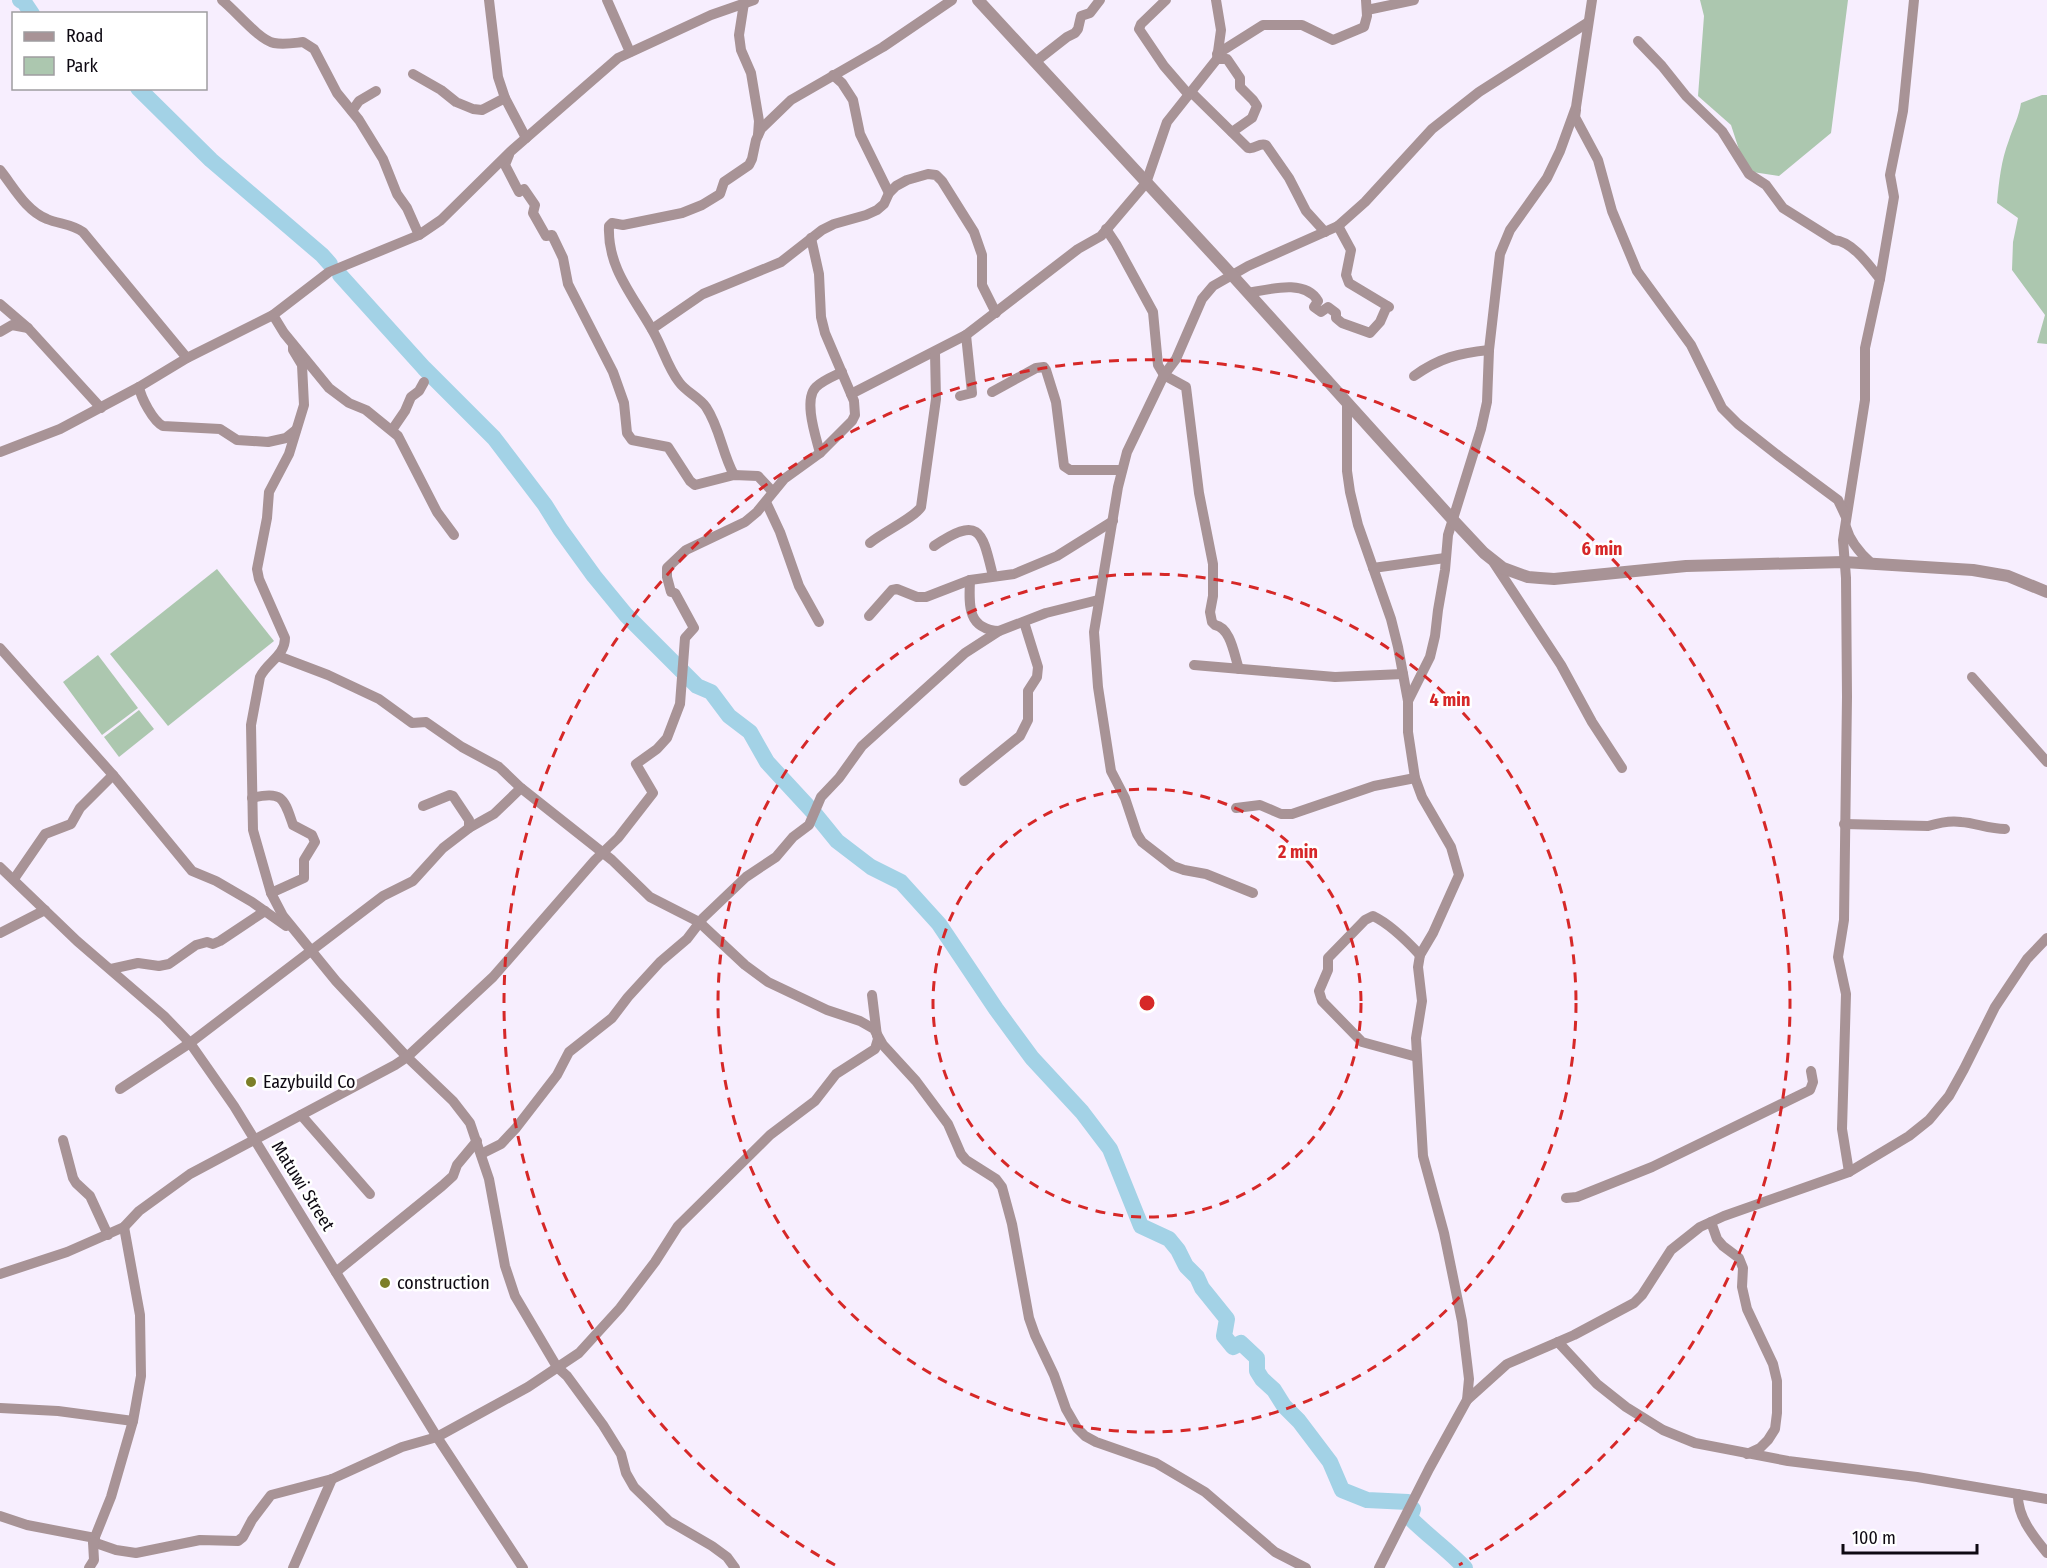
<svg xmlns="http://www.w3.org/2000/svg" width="2047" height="1568" viewBox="0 0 2047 1568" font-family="'Fira Sans Condensed',sans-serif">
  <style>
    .green { fill: #acc7af }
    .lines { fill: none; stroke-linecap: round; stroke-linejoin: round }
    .river { stroke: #a3d2e6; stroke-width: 16 }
    .minor { stroke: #a89396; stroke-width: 10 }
    .tertiary { stroke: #a89396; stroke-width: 12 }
    .ring { fill: none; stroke: #d62828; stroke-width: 3; stroke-dasharray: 10 8 }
    .poi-dot { fill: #7c7f28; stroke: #fff; stroke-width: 2 }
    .labels { text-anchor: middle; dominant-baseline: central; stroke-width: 5; stroke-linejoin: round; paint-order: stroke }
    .poi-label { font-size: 18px; fill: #0e0912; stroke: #fff; text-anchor: start }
    .street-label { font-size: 18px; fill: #0e0912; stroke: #fff }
    .centre { fill: #d62828; stroke: #fff; stroke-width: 3 }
    .ring-label { font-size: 18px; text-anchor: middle; font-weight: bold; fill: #d62828; stroke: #fff; stroke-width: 5; stroke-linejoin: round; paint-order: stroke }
  </style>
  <rect width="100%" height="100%" fill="#f7eefe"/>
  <!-- green -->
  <g class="green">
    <path d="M1700,0H1848L1831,133L1779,176L1746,171L1731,125L1698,96L1704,16Z"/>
    <path d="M2042,95H2047V344L2037,343L2045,315L2012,270L2013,242L2018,218L1997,203C1999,181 2001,161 2009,140C2013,127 2019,117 2021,103Z"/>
    <path d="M217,569L274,641L168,726L110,654Z"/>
    <path d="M98,655L138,708L102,735L63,682Z"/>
    <path d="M139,710L154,729L119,757L104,737Z"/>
  </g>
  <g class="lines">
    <!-- river -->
    <g class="river">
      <path d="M20,0L24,2L32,14"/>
      <path d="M138,88L211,160L322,255L330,264"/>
      <path d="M340,275L424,368L494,438L545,505L560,529L594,576L626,615L697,686L711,692L729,716L750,732L767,762L815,814L837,841L871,867L901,882L939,924L996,1009L1032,1058L1082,1112L1110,1149L1141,1226L1169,1239L1178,1250L1186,1266L1197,1277L1202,1288L1227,1319L1224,1336L1233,1347L1241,1343L1257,1358V1371L1262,1379L1274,1390L1284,1406L1299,1421L1330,1462L1342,1490L1367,1500L1408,1502"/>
      <path d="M1413,1509L1410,1518C1428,1536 1447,1549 1465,1568"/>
    </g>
    <!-- minor -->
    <g class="minor">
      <path d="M222,0C236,11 259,40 274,43C284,45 294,43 303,42L314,49L337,93L359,120L383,159L397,194L407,208L419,235"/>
      <path d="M489,0L498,77L505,98L526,138"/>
      <path d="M607,0L630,52"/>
      <path d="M1166,0L1141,24L1139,29L1164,66L1189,95"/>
      <path d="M744,3L739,35L741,50L751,73L759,121L758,135"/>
      <path d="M1367,10L1414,0"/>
      <path d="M1638,41L1662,66L1686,96L1722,131L1749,174L1766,185L1783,208L1834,240C1852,241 1869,265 1880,279L1865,348V400L1843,540L1846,578L1847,697L1844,920L1838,957L1846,994L1842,1129L1849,1172"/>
      <path d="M1217,54L1263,25H1302L1333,40L1364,27L1367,16L1366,0"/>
      <path d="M1217,59H1227L1240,78V87L1253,100L1257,106L1252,118L1232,132"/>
      <path d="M1035,62L1067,37L1075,33L1078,29L1081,16L1090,13L1100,0"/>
      <path d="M413,74L441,90L456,102L473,109L482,110L505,98"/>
      <path d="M833,75L842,83L853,100L860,134L889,193"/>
      <path d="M1191,92L1248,148C1255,150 1259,142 1266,145L1289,178L1306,211L1325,232"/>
      <path d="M1576,110L1575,117L1598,160L1612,211L1637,271L1691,345L1722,408L1738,424L1780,457L1838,500L1846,517"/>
      <path d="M352,111L359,101L376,91"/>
      <path d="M509,155L505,165L519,192L524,189L535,205L533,213L546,236L552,235L563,258L568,284L613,372L624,403L627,433L632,440L668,447L690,481L695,485L734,475L758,476L772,491"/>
      <path d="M0,170C13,186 26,211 47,219C59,224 72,224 83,232L187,358"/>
      <path d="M1338,226L1351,250L1346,275L1349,283L1389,307"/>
      <path d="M1106,229L1116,244L1153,312L1158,365L1164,375L1186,387L1199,493L1213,564V596L1210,612L1212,622L1215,625C1231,628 1234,655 1239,669"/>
      <path d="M1880,279L1894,197L1890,175L1903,111L1914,0"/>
      <path d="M1248,293C1267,290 1305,278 1318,301L1314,307L1321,312L1328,307L1336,313V318L1342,323L1370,333L1380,322L1387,306"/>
      <path d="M0,304L28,328L101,408"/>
      <path d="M273,315L284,333L329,388L349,403L366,410L398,436L437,512L454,535"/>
      <path d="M652,329L703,294L781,262L822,230L834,224L866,215L877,210L884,204L889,193L896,186L907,180L928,174L936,175L942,181L974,232L982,255V285L996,313"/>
      <path d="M0,332L12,325L28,328"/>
      <path d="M293,346V350L302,365L304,405L289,454L269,492L267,518L257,569L259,579L285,638C285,656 267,662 260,677L251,725L253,830L271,893L283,916L336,981L407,1057L453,1101L470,1123L489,1179L505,1266L515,1296L557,1367L567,1376L603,1425L621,1454L626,1473L634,1487L669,1521L712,1546L727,1557L735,1568"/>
      <path d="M1414,376C1439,358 1459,353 1489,350"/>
      <path d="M139,387C141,398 153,421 163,426L220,429L237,440L268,442L286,438L296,430"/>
      <path d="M992,392L1036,368L1044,367L1046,370L1056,402L1064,466L1070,470H1121"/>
      <path d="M851,394L966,335L1078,249L1101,236L1146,183L1167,122L1217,59L1221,30L1216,0"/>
      <path d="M960,396L972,393L966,335"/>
      <path d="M1347,404V471L1350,492L1358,525L1391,619L1398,647L1408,701V732L1415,778L1422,797L1451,847L1459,875L1433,933L1420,955L1418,967L1422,1001L1416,1038L1423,1156L1444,1233L1462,1321L1469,1379L1467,1400L1429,1469L1379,1568"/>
      <path d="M392,430L405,411L411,397L419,391L424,382"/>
      <path d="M0,452L60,429L139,387L187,358L273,315L329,272L419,235L441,220L510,152L618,58L711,15L754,0"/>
      <path d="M820,453C816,437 803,400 816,387C823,380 834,376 842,372"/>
      <path d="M734,475C722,453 720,428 706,407C699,397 686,392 679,382C668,368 663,349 654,333C635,298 607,269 609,226L612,223L623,225L682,213L702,205L720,194L724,182L749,165L752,159L756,140L761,129L791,100L883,47L952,0"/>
      <path d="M766,502L780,532L799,586L819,622"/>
      <path d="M1846,527C1850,542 1860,553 1871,563"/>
      <path d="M870,543C883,532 914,518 921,507L936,399L935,353"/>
      <path d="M934,546C980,515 982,531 993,576"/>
      <path d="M1494,563L1561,665L1592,722L1622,768"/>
      <path d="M1373,568L1445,558"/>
      <path d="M970,580C969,605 967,629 999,631"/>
      <path d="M869,616L892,590L897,589L917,597H926L970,580L1014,574L1057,556L1113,521"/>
      <path d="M0,648L113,775L192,871L216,881L252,902L286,926"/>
      <path d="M278,656L328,675L379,699L412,723L426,722L462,747L499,767L521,788L612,860L650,897L699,922L745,965L768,982L827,1010L860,1021L874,1029L883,1045L916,1081L948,1124L961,1154L966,1160L996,1179L1002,1187L1012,1224L1029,1318L1035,1335L1054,1375L1066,1409L1077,1428L1085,1436L1096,1442L1156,1463L1205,1492L1275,1552L1306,1568"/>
      <path d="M1194,665L1335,677L1403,674"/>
      <path d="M1972,677L2047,762"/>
      <path d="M1408,701L1430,657L1435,636L1438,610L1445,570L1448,535L1481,429L1487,402L1489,350L1500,254L1510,230L1547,178L1560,151L1576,107L1592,0"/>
      <path d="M964,781L1020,736L1028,720V691L1037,677L1038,667L1024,622"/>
      <path d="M252,798C283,790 284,799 293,825L312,835L315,842L304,860V878L271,893"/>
      <path d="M1236,808L1260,805L1281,814H1292L1374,786L1415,778"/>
      <path d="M1844,824L1928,826C1938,823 1950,820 1961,822C1976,823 1989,829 2005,829"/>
      <path d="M469,828L494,814L521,788"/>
      <path d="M0,867L77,941L164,1016L190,1043L234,1106L437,1437L523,1568"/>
      <path d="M14,879L45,834L71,824L80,808L113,775"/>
      <path d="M1253,893L1206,874L1184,870L1173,866L1142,842L1137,834L1125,798L1111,771L1098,687L1094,632L1118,487L1127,452L1164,375L1176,359L1202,299L1213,286L1248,266L1338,226L1365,202L1432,129L1479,92L1587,23"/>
      <path d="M0,933L45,910"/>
      <path d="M111,969L138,963L159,966L169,964L196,945L207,942L213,944L220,941L265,911"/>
      <path d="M872,995L877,1036"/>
      <path d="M1417,1057L1362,1042L1322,1001L1319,991L1328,970V958L1365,920L1373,916C1390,924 1407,941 1420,955"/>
      <path d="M120,1089L190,1043L383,896L413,881L443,848L469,828V820L453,796L450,795L423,806"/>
      <path d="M301,1115L370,1194"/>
      <path d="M63,1140L73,1178L76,1183L90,1196L108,1235"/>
      <path d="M481,1154L501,1144L516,1128L557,1075L569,1052L612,1018L628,997L660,962L687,939L703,918L746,877L776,857L793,837L809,825L821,797L839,778L862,746L965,653L999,631L1046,613L1098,600"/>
      <path d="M1566,1198L1577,1197L1652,1167L1810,1090L1813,1082L1811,1071"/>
      <path d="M1711,1222L1717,1239L1723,1246L1739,1258L1743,1268L1742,1287L1747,1309L1773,1364L1777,1381V1413L1775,1429L1768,1440L1760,1448L1747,1454"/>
      <path d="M124,1227L140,1315L141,1376L133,1421L111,1497L93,1542L116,1550L136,1553L200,1540L238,1541L243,1537L252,1520L271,1495L332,1479L402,1447L437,1437L528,1387L579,1353L620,1308L655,1262L678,1226L770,1135L815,1101L836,1074L875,1049L878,1039"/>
      <path d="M336,1272L442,1186L453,1176L457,1165L477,1141"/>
      <path d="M0,1274L67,1252L124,1227L139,1211L190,1174L395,1065L407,1057L493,977L595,860L618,838L653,793L636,764L657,749L667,738L680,704L685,638L694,628L675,593L671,592L667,577V568L686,550L745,522L757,512L784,479L820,453L852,421L855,415L854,401L825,333L821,317L819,274L811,238"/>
      <path d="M1558,1342L1597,1384L1626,1407L1663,1430L1695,1443L1788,1461L1917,1477L2047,1499"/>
      <path d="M1467,1400L1507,1364L1574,1335L1634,1303L1642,1295L1671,1250L1700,1227L1724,1216L1849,1172L1909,1136L1929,1120L1949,1096L1964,1069L1995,1007L2027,959L2047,938"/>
      <path d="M0,1408L58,1411L133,1421"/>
      <path d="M2018,1494C2017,1516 2033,1536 2047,1553"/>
      <path d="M0,1516L27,1525L95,1538"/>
      <path d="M89,1568L94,1560L93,1542"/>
      <path d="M293,1568L332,1479"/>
    </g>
    <!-- tertiary -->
    <path class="tertiary" d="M978,0L1232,275L1453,520L1484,553L1503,568L1528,577L1540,578L1554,579L1686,566L1844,562L1973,570L2008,576L2047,592"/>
  </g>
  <!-- distance rings -->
  <g class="ring">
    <circle cx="1147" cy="1003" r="214"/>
    <circle cx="1147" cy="1003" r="429"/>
    <path d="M835 1565A643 643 0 1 1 1459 1565"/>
  </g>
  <!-- markers -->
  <g class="poi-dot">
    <circle cx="251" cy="1082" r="6"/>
    <circle cx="385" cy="1283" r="6"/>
  </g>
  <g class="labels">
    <!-- poi labels -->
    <g class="poi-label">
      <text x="263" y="1082">Eazybuild Co</text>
      <text x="397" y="1283">construction</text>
    </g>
    <!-- street labels -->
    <g class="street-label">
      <text transform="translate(303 1186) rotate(58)">Matuwi Street</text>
    </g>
  </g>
  <circle cx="1147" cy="1003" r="9" class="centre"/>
  <g class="ring-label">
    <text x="1602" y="555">6 min</text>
    <text x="1450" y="706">4 min</text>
    <text x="1298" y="858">2 min</text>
  </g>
  <!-- legend -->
  <rect x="12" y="12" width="195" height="78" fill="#ffffff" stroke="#9f9da0" stroke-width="1.5"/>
  <rect x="24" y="32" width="30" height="9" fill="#a89396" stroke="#9f9da0" stroke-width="1.5"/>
  <text x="66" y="42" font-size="18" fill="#0e0912">Road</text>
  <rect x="24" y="57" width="30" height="18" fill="#acc7af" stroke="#9f9da0" stroke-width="1.5"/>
  <text x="66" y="72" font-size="18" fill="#0e0912">Park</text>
  <!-- scale -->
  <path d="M1843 1544v9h134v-9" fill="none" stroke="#0e0912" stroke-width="3"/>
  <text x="1852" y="1544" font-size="18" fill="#0e0912" stroke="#ffffff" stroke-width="4.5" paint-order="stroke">100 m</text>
</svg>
